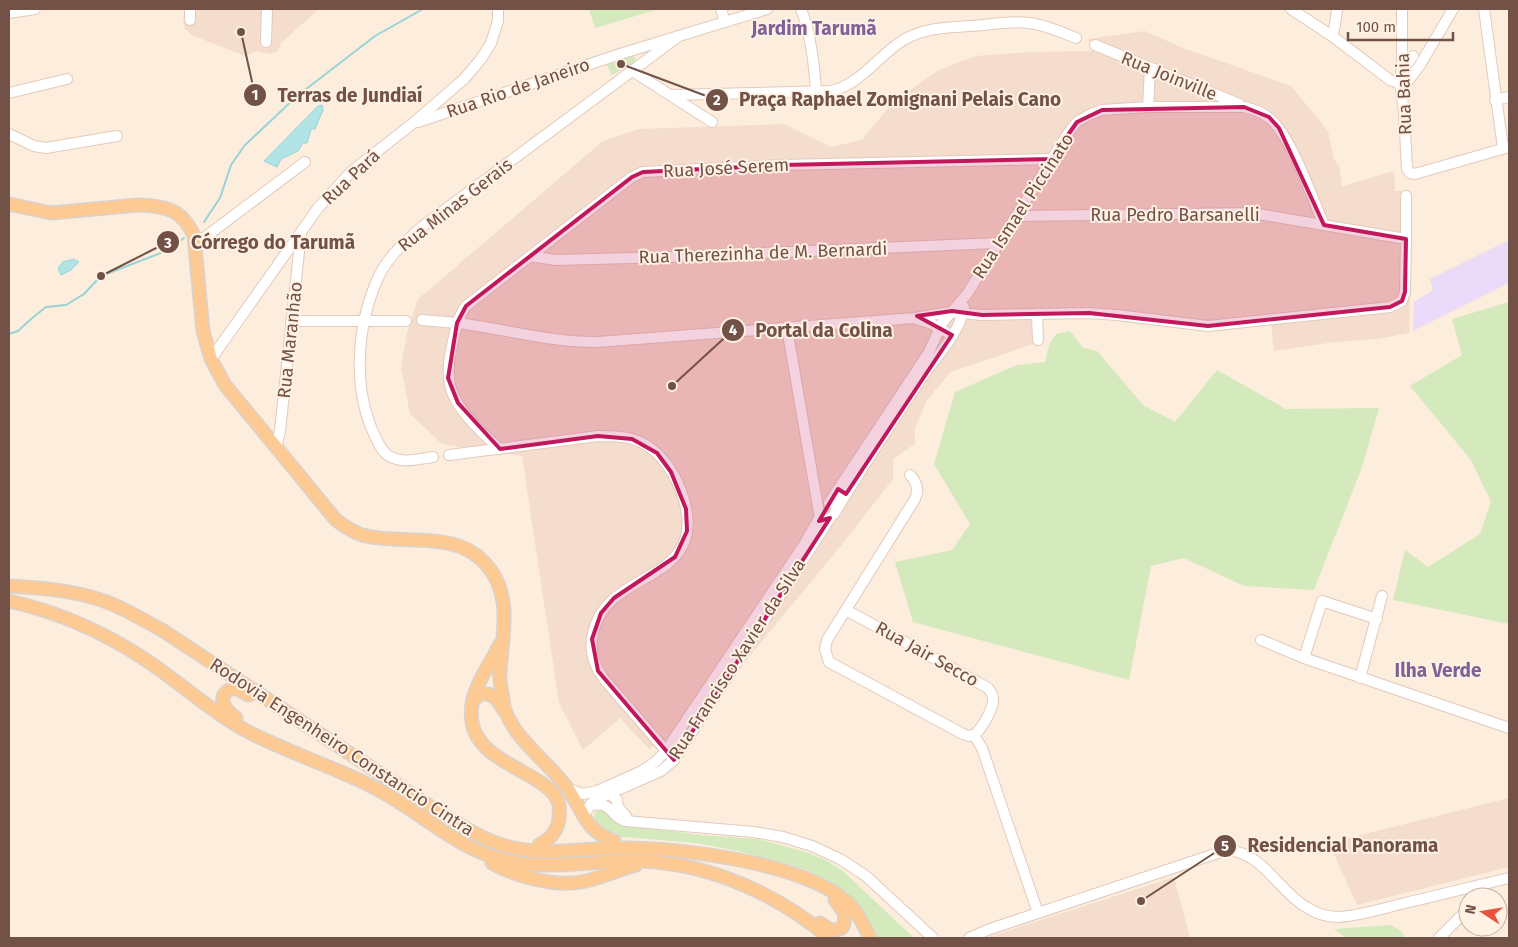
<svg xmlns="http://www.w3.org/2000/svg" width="1518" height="947" viewBox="0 0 1518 947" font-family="'Fira Sans',sans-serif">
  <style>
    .residential { fill: #f4ddcc }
    .education { fill: #eadbf8 }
    .green { fill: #d4e9bc }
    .water { fill: #b2e4e5; stroke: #98d4d7 }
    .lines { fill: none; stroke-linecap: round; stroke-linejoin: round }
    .stream { stroke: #98d4d7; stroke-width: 2 }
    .minor-casing { stroke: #e2cabd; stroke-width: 12 }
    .major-casing { stroke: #dad2cf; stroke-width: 15 }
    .minor { stroke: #fff; stroke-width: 10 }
    .major { stroke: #fdca93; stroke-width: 12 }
    .marked { fill: #c2185b; fill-opacity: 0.2; stroke: #c2185b; stroke-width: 4; stroke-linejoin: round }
    .labels { text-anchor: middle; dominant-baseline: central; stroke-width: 4; stroke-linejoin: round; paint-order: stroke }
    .street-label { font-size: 18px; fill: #725146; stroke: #fff1e4 }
    .neighbourhood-label { font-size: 19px; font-weight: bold; fill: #7e6196; stroke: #fff1e4 }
    .leader { fill: none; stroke: #725146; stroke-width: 2 }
    .callout-dot { fill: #725146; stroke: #fff1e4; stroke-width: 2 }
    .mark-label { font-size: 15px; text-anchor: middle; font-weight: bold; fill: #fff }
    .callout-label { font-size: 19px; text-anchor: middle; font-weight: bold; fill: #725146; stroke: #fff1e4; stroke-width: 4; stroke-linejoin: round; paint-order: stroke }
  </style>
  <rect width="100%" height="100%" fill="#fceddd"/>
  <!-- residential -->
  <g class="residential">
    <path d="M187,9H319L281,43L278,51L271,54L256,51L245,56L194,36L185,29L183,18Z"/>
    <path d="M1145,31L1183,48L1291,86L1328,131L1334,159L1339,166L1342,186L1394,171L1395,191H1409L1411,233L1409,333L1377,339L1335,342L1274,351L1271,323L1042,315L1036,343L951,372L927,400L915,428V444L893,459V479L844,542L695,722L649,749L620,718L583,750L559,703L522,456L442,444L410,414L401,367L407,333L418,299L603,141L639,129L784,124L831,147L862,140L893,102L939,70L976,56L1028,52L1091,51L1089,39Z"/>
    <path d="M1509,798V867L1357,905L1329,843Z"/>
    <path d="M1174,877L1190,938H985L1125,893Z"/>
  </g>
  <!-- education -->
  <path class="education" d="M1509,240V283L1413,331L1414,302L1433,290L1430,279Z"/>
  <!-- green -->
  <g class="green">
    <path d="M589,9H659L595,28Z"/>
    <path d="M633,54L636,60L634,63L612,75L607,65Z"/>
    <path d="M1509,302V624L1393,600L1405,550L1428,567L1480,534L1491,502L1471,460L1410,386L1462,355L1452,319Z"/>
    <path d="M1070,331L1083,348L1097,351L1143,405L1175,422L1217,370L1286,409L1379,408L1362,467L1314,590L1244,586L1184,558L1151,566L1129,680L913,622L895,562L952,550L970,524L934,464L955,392L1017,365L1045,362L1049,345L1056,334Z"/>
    <path d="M603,809L628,825L700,835L758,839L809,853L827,861L843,871L914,938H876L861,909L847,892L807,870L738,851L696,843L611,836L599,827L595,820L594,813L597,810Z"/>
    <path d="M1390,925L1400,930L1404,935L1402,938H1346L1334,929Z"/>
  </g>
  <!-- water -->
  <g class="water">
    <path d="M322,105L323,110L315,129H311L307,143H303L298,151L281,159L277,167L264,161L318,106Z"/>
    <path d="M74,259L79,262L71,270L61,275L58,268L63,262Z"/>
  </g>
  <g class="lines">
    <!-- stream -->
    <g class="stream">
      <path d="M204,222L220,198L231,165L245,145L297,96L375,36L423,9"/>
      <path d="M9,334L18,331L31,319L46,307L66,305L84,294L101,276L166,251L184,238"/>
    </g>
    <defs>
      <g id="minor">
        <path d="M721,9L725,22"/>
        <path d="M801,9C811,35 814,63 816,91"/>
        <path d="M1291,9L1332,36L1390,80L1405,85L1420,65L1453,9"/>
        <path d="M1402,9V71L1400,84L1404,112L1407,169L1410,173L1415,174L1509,147"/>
        <path d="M1484,9L1503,148"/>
        <path d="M9,13L35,9"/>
        <path d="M190,20V9"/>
        <path d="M1332,36L1335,25L1337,9"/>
        <path d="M266,42L267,9"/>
        <path d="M1095,45L1239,104"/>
        <path d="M631,70L712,122"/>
        <path d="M1401,72L1413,56"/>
        <path d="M9,93L67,79"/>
        <path d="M671,95L831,91C862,84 879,54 905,39C929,26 958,27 984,25C999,23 1014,21 1029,23C1046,25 1061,32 1076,38"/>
        <path d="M1495,100L1509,97"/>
        <path d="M1148,107L1150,69"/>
        <path d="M418,122L620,54L767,9"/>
        <path d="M9,134L34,146L46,148L117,136"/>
        <path d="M1406,239V196"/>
        <path d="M196,244L305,162"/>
        <path d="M530,256L555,260L671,257L997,243"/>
        <path d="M1037,314L1038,340"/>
        <path d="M916,319L932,324L946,332"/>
        <path d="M422,320C434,321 446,322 457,323C506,329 547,342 597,342L915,318L950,312L982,315L1089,313L1117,315L1208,326L1390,307L1402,301L1405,292L1406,239L1252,213L1016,216"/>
        <path d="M291,321H406"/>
        <path d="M787,328L819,513"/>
        <path d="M211,359L318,208L352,171L412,124L464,79L481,59L491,43L498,21V9"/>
        <path d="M276,448L280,431L301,233"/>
        <path d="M500,449C482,433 455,409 450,385C447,372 449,359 452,346C455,332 457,318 466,306L632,177L643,172L782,165L1051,159"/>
        <path d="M449,455L598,436C615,436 632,436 646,445C674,461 698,515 683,545C664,583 604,582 593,633C589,650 593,665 604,679L674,760"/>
        <path d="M433,457C419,459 402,464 389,456C381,451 378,442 374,434C352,386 357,325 378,278C388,256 405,242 423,226L679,36"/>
        <path d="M910,475C917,482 919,490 915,499L827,640L825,649L829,662L963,734L969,736L974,735"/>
        <path d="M829,503L929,352L942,323L967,294L1069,132L1077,122L1089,115L1102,110L1148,107H1244C1253,109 1262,112 1269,118C1292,137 1311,196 1324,225"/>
        <path d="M834,514C862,467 893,421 923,376C938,354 960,333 964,307"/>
        <path d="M846,610L988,688C991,692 993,695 993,699C994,708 981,730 974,735"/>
        <path d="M1261,640L1304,658L1509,728"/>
        <path d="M1304,658L1322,601L1377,619"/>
        <path d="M1360,678L1382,596"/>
        <path d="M974,735L982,748L1038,913"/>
        <path d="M568,789L583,794L597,791L640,772L654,763L665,752L803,546L821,515"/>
        <path d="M606,790L617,800L618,807L626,816"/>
        <path d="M590,805C615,802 608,815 625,821L754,832L783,837L812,846L840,859L866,876L933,938"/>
        <path d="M583,817L590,805L595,800L661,771L674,760L830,518"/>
        <path d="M969,938L990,929L1227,850C1264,853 1277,890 1306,907C1315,913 1327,917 1338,917C1360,916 1384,908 1405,903C1440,895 1475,886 1509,878"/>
        <path d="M1439,938L1468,909"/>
      </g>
      <g id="major">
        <path d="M9,204L51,213L138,205C166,206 182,209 194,236L203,331L211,359L225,385L336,520C344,526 353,532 362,535C402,546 454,529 485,563C514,594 502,635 500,672C499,681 501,689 503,698C503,703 504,708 506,713C518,742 550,764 568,789C584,812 584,830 614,841"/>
        <path d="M9,586C41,588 73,590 104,601C124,608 143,620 162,630L440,813C465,828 489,844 518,849C551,855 586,848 620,848C677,847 811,863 851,906C859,915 865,927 870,938"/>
        <path d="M9,601C58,612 104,632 146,660C179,682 208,709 243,729C291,755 344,769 391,797C426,818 455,844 493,857C534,871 578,863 620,861C696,858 772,889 829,938"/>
        <path d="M500,644C488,669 467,693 472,722C479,766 550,772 559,804C560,808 559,814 559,819C557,832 550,839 539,845"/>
        <path d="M473,701L480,694C493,692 498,700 503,709"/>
        <path d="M236,718C224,709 214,693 235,688L249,695"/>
        <path d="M492,863C515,876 554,887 581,882C599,879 617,870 636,865"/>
        <path d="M820,923L832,931L842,928L844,924L845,914L835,900"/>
      </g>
    </defs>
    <!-- minor casing -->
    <use href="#minor" class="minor-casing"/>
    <!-- major casing -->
    <use href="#major" class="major-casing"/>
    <!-- minor -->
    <use href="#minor" class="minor"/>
    <!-- major -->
    <use href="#major" class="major"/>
  </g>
  <!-- marked area -->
  <path class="marked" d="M1244,107L1269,117L1279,128L1324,225L1406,239L1405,292L1402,301L1390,307L1208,326L1089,313L982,315L952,311L917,316L952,335L846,494L838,489L819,521L830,518L674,760L598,671L592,639L601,613L614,598L675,557L687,531L686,509L671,472L657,453L632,439L598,436L500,449L458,403L448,378L457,323L466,306L632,177L643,172L782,165L1051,159L1077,122L1102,110Z"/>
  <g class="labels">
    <!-- street labels -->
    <g class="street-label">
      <text transform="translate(1169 76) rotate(22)">Rua Joinville</text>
      <text transform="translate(518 88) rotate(-19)">Rua Rio de Janeiro</text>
      <text transform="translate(1404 94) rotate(-92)">Rua Bahia</text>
      <text transform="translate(726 168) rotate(-3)">Rua José Serem</text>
      <text transform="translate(351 177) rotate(-43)">Rua Pará</text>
      <text transform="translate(455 205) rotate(-38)">Rua Minas Gerais</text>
      <text transform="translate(1023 206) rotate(-57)">Rua Ismael Piccinato</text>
      <text x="1175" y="215">Rua Pedro Barsanelli</text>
      <text transform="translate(763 253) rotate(-2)">Rua Therezinha de M. Bernardi</text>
      <text transform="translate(290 340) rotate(-84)">Rua Maranhão</text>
      <text transform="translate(927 654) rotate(29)">Rua Jair Secco</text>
      <text transform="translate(737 659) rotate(-57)">Rua Francisco Xavier da Silva</text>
      <text transform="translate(342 747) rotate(33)">Rodovia Engenheiro Constancio Cintra</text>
    </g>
    <!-- neighbourhood labels -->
    <g class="neighbourhood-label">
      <text x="814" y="28">Jardim Tarumã</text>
      <text x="1438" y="670">Ilha Verde</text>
    </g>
  </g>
  <!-- callouts -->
  <path class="leader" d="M241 32L255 95M621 64L717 100M101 276L168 242M672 386L733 330M1141 901L1225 846"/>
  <g class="callout-dot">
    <circle cx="241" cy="32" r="5"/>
    <circle cx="621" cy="64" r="5"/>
    <circle cx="101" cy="276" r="5"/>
    <circle cx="672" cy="386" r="5"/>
    <circle cx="1141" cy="901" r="5"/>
    <circle cx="255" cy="95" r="12"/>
    <circle cx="717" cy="100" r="12"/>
    <circle cx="168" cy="242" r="12"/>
    <circle cx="733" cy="330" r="12"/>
    <circle cx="1225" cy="846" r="12"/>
  </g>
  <g class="mark-label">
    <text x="255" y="100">1</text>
    <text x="717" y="105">2</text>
    <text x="168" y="248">3</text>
    <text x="733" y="335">4</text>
    <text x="1225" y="851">5</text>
  </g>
  <g class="callout-label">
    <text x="350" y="102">Terras de Jundiaí</text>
    <text x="900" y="106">Praça Raphael Zomignani Pelais Cano</text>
    <text x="273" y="249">Córrego do Tarumã</text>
    <text x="824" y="337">Portal da Colina</text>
    <text x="1343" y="852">Residencial Panorama</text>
  </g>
  <!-- border -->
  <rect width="1518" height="947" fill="none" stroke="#725146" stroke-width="20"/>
  <!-- north arrow -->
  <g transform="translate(1483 912) rotate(282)"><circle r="24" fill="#fff1e4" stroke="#c7b1a5"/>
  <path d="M0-4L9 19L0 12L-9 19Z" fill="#ea523f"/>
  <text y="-8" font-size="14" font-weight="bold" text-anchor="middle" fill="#725146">N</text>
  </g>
  <!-- scale -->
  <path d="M1348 32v8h105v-8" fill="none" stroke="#725146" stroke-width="2.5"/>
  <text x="1356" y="32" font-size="15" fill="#725146" stroke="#fff1e4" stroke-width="4" paint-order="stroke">100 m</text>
</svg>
